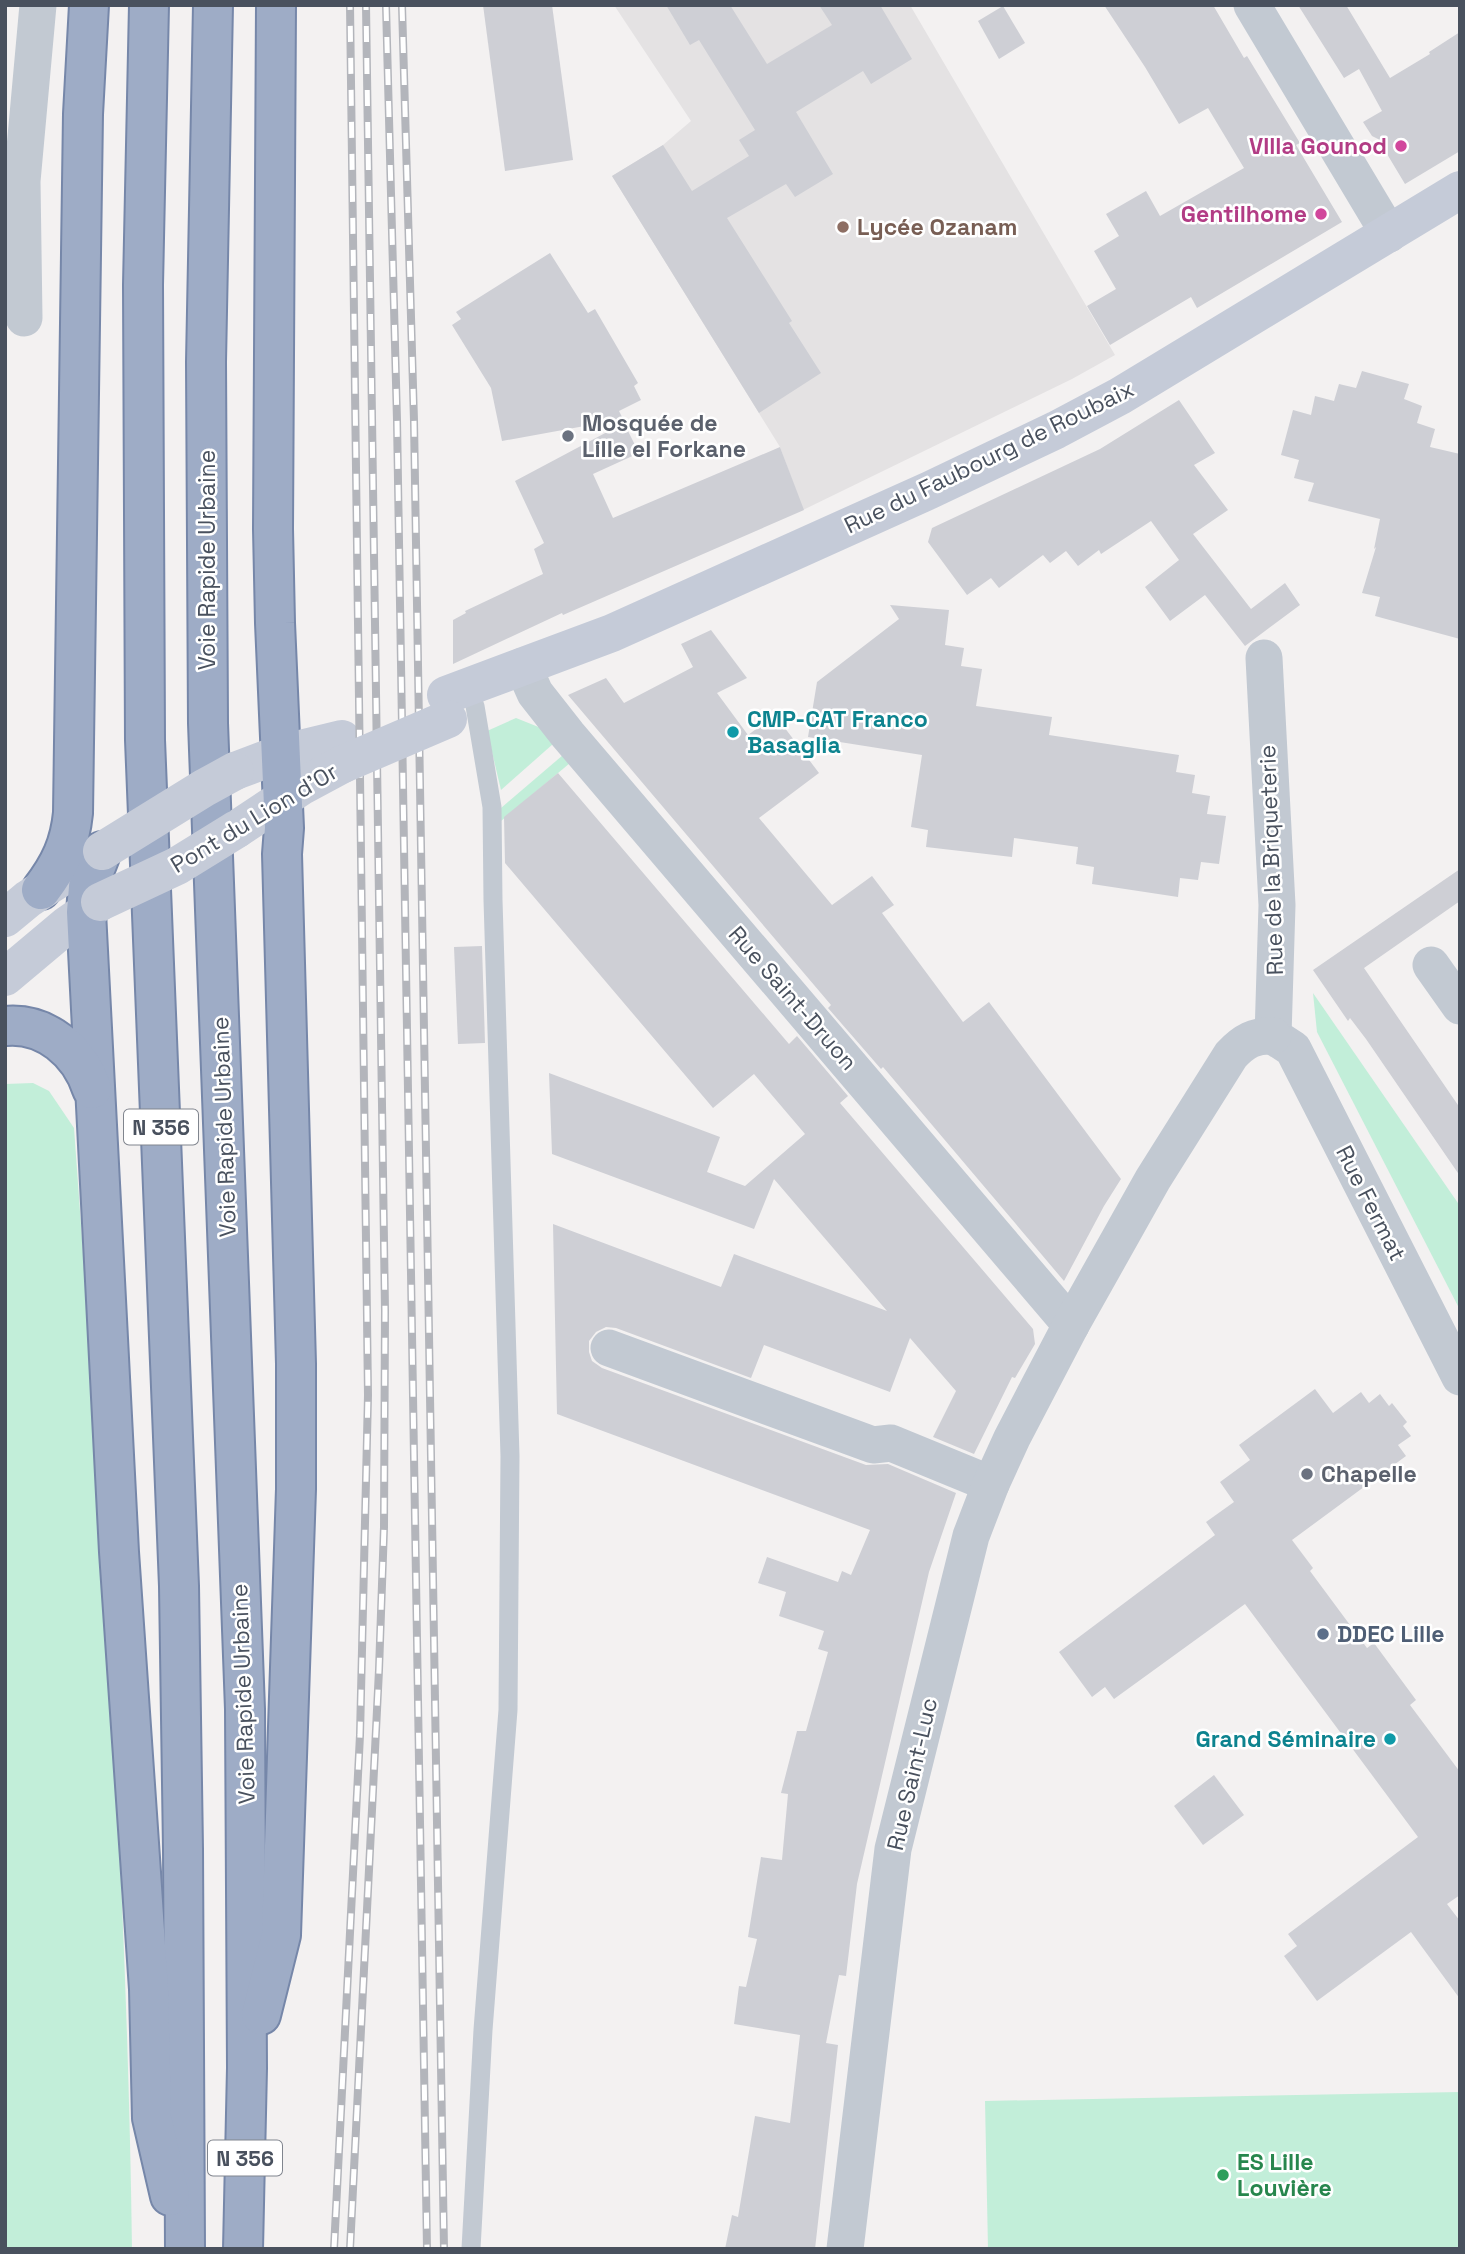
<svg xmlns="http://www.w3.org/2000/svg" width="1465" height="2254" viewBox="0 0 1465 2254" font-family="'Space Grotesk',sans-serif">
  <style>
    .education { fill: #e4e2e3 }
    .green { fill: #c2eed9 }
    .building { fill: #cecfd5 }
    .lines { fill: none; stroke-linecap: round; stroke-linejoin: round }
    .trunk-casing { stroke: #7687a9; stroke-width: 42 }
    .service { stroke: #c2c9d2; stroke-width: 19 }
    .minor { stroke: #c2c9d2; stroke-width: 37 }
    .secondary { stroke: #c5cbd8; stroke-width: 38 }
    .trunk { stroke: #9eacc6; stroke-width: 38 }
    .rail-casing { stroke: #b3b5bb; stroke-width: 8 }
    .rail { stroke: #fff; stroke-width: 5; stroke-dasharray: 16; stroke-linecap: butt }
    .secondary-bridge { stroke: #c5cbd8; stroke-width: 38 }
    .hotel-dot { fill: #d1479c; stroke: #fff; stroke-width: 2.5 }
    .education-dot { fill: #8d6e63; stroke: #fff; stroke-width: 2.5 }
    .worship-dot { fill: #6b7280; stroke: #fff; stroke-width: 2.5 }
    .culture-dot { fill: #0f9aa8; stroke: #fff; stroke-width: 2.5 }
    .service-dot { fill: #5c6f8a; stroke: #fff; stroke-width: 2.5 }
    .leisure-dot { fill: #2e9e5b; stroke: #fff; stroke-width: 2.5 }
    .labels { text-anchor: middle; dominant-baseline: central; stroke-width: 5; stroke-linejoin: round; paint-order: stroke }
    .shield { fill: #fff; stroke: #80858e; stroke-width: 2 }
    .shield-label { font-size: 21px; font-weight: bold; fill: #49515e }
    .hotel-label { font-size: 23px; font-weight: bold; fill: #b23c85; stroke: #fff; text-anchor: end }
    .education-label { font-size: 23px; font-weight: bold; fill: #785e54; stroke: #fff; text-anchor: start }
    .worship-label { font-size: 23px; font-weight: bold; fill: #5b616d; stroke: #fff; text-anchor: start }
    .street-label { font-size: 23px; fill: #49515e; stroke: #fff }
    .culture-label { font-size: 23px; font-weight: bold; fill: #0d838f; stroke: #fff; text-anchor: start }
    .service-label { font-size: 23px; font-weight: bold; fill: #4e5e75; stroke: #fff; text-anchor: start }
    .leisure-label { font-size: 23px; font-weight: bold; fill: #27864d; stroke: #fff; text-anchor: start }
  </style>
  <rect width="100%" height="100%" fill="#f3f1f1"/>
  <!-- education -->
  <path class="education" d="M614,5H910L1115,355L1072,379L803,510L780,447L612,176L663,145L691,121Z"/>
  <!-- green -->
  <g class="green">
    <path d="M516,718L541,728L553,744L501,790L487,731Z"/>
    <path d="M563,755L570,763L501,821V808Z"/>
    <path d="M1313,993L1460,1206V1310L1317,1032Z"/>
    <path d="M33,1083L49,1091L74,1128C101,1501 127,1875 132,2249H5V1084Z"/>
    <path d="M1460,2092V2249H988L985,2101Z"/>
  </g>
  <!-- building -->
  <g class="building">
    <path d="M483,5H552L573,160L505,171Z"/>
    <path d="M666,5H730L767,64L832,25L819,5H880L912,59L871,84L863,71L796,112L833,174L795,197L786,184L727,218L792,321L789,323L821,373L759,413L612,176L663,145L692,191L749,156L739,140L755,130L699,40L690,45Z"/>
    <path d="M1104,5H1213L1244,58L1247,56L1300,143L1296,145L1342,222L1197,308L1191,297L1110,345L1087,306L1116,289L1094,251L1119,236L1106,214L1146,191L1160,216L1244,168L1208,108L1179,124L1145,67Z"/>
    <path d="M1298,5H1346L1390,78L1430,54L1429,52L1460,32V151L1405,184L1378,139L1372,136L1363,122L1382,111L1359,69L1344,78Z"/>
    <path d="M1003,6L1025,43L999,59L978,21Z"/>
    <path d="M550,253L588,313L595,309L638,383L634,386L641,400L619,411L623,419L502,441L491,388L452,325L461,319L456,312Z"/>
    <path d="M1362,371L1409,384L1404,399L1422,406L1417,423L1435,429L1430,447L1460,454V639L1375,616L1380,597L1362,593L1376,547L1374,549L1380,519L1308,501L1314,483L1294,478L1299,460L1281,455L1293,410L1311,415L1315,396L1334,401L1339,384L1356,388Z"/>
    <path d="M1179,400L1215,453L1194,465L1228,510L1193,534L1251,609L1285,583L1300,605L1245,646L1205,595L1170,621L1145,587L1179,560L1151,521L1101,554L1099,550L1078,566L1066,551L1050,563L1043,555L999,588L991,578L967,595L928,542L932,528L1100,449Z"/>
    <path d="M624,423L639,453L593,474L613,518L780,447L804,510L563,615L562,613L453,664V620L466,613L465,611L543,574L534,549L544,543L515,481Z"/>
    <path d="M890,605L949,610L945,645L964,648L961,666L982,669L976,706L1052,717L1049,735L1179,755L1176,772L1195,775L1192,793L1210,796L1207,814L1226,816L1219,864L1201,862L1198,880L1180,878L1178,897L1092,884L1094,867L1076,864L1078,847L1014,838L1012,857L926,847L928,830L911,827L922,755L808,737L817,682L899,619Z"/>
    <path d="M711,630L747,678L717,693L748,735L775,715L819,773L759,818L832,905L872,876L894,905L882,913L963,1022L989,1002L1121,1179L1104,1206L1064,1281L883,1067L881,1069L828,1008L831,1005L568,695L606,678L624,703L693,667L681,644Z"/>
    <path d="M558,773L789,1044L797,1036L848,1096L840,1103L1033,1329L1035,1344L1015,1378L1012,1377L974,1454L933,1437L956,1391L910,1338L890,1392L764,1345L751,1378L616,1328L606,1327L596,1332L589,1341V1352L592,1361L602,1368L866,1465L888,1464L956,1493L929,1572L857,1884L846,1976L839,1975L826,2043L838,2045L815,2249H725L732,2215L738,2217L755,2116L790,2123L800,2035L734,2024L739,1986L746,1987L757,1939L748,1937L761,1857L782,1860L788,1794L781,1793L797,1731H806L828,1652L818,1649L824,1631L779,1616L786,1592L758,1583L767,1557L838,1582L842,1571L851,1575L870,1530L557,1414L553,1224L721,1287L734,1254L887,1311L774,1179L754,1229L552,1154L549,1073L720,1137L707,1172L745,1186L805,1134L754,1074L713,1108L505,863L504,817Z"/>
    <path d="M1460,869V901L1364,968L1460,1108V1176L1366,1039L1350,1018L1348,1021L1313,970Z"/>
    <path d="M482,946L485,1043L458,1044L454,947Z"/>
    <path d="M1315,1389L1333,1413L1361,1392L1369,1403L1380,1394L1389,1406L1392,1403L1407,1422L1403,1426L1411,1436L1398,1445L1406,1456L1292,1540L1313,1568L1310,1571L1367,1648L1374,1643L1416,1700L1410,1705L1460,1772V1895L1447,1904L1460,1921V1999L1411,1932L1317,2001L1284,1956L1297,1946L1288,1934L1418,1837L1245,1604L1114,1699L1105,1687L1092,1697L1059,1652L1215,1535L1206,1522L1234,1502L1220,1482L1250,1460L1239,1445Z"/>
    <path d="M1214,1775L1244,1815L1203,1845L1174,1806Z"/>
  </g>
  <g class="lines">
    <defs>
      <g id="trunk">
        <path d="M149,5L143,285L145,740L179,1586L183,1849L185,2249"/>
        <path d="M213,5L206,362L208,723L245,1709L247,2068L243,2249"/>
        <path d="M102,851L88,887L86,912L119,1552L149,1989L152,2118L170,2196"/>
        <path d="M41,890C60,865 70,844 73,813L83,114L89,5"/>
        <path d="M5,1026C46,1022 80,1052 92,1089"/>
        <path d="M261,2015L281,1935L296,1489V1364L282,854L284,828L275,623L273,529L276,5"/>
      </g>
    </defs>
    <!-- trunk casing -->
    <use href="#trunk" class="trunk-casing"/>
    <!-- service -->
    <path class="service" d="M471,2249L483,2030L508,1710L510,1456L493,900L492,807L475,706"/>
    <!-- minor -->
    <g class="minor">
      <path d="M1252,5L1389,234"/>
      <path d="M24,318L22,181L38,5"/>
      <path d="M1264,658L1277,905L1273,1036"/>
      <path d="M523,666L535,693L568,735L1071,1325"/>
      <path d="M1431,965L1460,1006"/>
      <path d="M1273,1036L1293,1049L1460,1377"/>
      <path d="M609,1348L873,1445L891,1443L991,1484"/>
      <path d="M845,2249L893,1849L971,1536L991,1484L1012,1438L1071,1325L1153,1179L1231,1055C1244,1041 1255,1035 1273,1036"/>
    </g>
    <!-- secondary -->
    <g class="secondary">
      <path d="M446,695L612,633L930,490L1056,430L1120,396L1460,190"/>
      <path d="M235,771L280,754L342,739"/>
      <path d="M237,829L302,786L343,764"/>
      <path d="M5,918L28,899L68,873"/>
      <path d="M5,977L67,925L100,902"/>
    </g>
    <!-- trunk -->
    <use href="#trunk" class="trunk"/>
    <defs>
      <g id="rail">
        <path d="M386,5L397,420L427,2249"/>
        <path d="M402,5L414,421L444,2249"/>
        <path d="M334,2249L360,1735L368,1395L350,5"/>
        <path d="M350,2249L379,1670L384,1527L385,1311L366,5"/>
      </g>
    </defs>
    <!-- rail casing -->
    <use href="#rail" class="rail-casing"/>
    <!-- rail -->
    <use href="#rail" class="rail"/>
    <!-- secondary-bridge -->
    <g class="secondary-bridge">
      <path d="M343,764L448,719"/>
      <path d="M102,851L204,788L235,771"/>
      <path d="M100,902L177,866L237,829"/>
    </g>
  </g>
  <!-- markers -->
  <g class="hotel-dot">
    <circle cx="1401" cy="146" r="7"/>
    <circle cx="1321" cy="214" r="7"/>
  </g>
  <circle class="education-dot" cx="843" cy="227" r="7"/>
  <g class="worship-dot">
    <circle cx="568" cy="436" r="7"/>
    <circle cx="1307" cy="1474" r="7"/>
  </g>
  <g class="culture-dot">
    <circle cx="733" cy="732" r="7"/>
    <circle cx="1390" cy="1739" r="7"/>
  </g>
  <circle class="service-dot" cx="1323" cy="1634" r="7"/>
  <circle class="leisure-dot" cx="1223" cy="2175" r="7"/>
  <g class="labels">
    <!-- shield labels -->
    <g class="shield">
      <rect x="124" y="1109.5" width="74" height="35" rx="5"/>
      <rect x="208" y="2140.5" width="74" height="35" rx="5"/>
    </g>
    <g class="shield-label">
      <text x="161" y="1127">N 356</text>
      <text x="245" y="2158">N 356</text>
    </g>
    <!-- hotel labels -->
    <g class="hotel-label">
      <text x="1387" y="146">VIlla Gounod</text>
      <text x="1307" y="214">Gentilhome</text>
    </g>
    <!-- education labels -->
    <g class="education-label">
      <text x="857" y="227">Lycée Ozanam</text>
    </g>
    <!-- worship labels -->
    <g class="worship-label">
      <text x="582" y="423">Mosquée de<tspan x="582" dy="26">Lille el Forkane</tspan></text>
      <text x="1321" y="1474">Chapelle</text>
    </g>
    <!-- street labels -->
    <g class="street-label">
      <text transform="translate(989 457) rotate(-26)">Rue du Faubourg de Roubaix</text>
      <text transform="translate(207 560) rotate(-90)">Voie Rapide Urbaine</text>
      <text transform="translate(254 818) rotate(-31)">Pont du Lion d'Or</text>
      <text transform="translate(1271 860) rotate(-92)">Rue de la Briqueterie</text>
      <text transform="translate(793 998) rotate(49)">Rue Saint-Druon</text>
      <text transform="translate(224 1127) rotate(-92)">Voie Rapide Urbaine</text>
      <text transform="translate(1371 1203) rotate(63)">Rue Fermat</text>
      <text transform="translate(243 1694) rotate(-92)">Voie Rapide Urbaine</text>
      <text transform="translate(912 1774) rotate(-77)">Rue Saint-Luc</text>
    </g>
    <!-- culture labels -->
    <g class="culture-label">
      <text x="747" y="719">CMP-CAT Franco<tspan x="747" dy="26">Basaglia</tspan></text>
      <text x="1376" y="1739" text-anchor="end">Grand Séminaire</text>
    </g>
    <!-- service labels -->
    <g class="service-label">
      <text x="1337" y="1634">DDEC Lille</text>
    </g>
    <!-- leisure labels -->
    <g class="leisure-label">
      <text x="1237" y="2162">ES Lille<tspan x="1237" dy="26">Louvière</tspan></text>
    </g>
  </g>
  <!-- border -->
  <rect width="1465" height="2254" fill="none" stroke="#49515e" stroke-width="14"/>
</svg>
